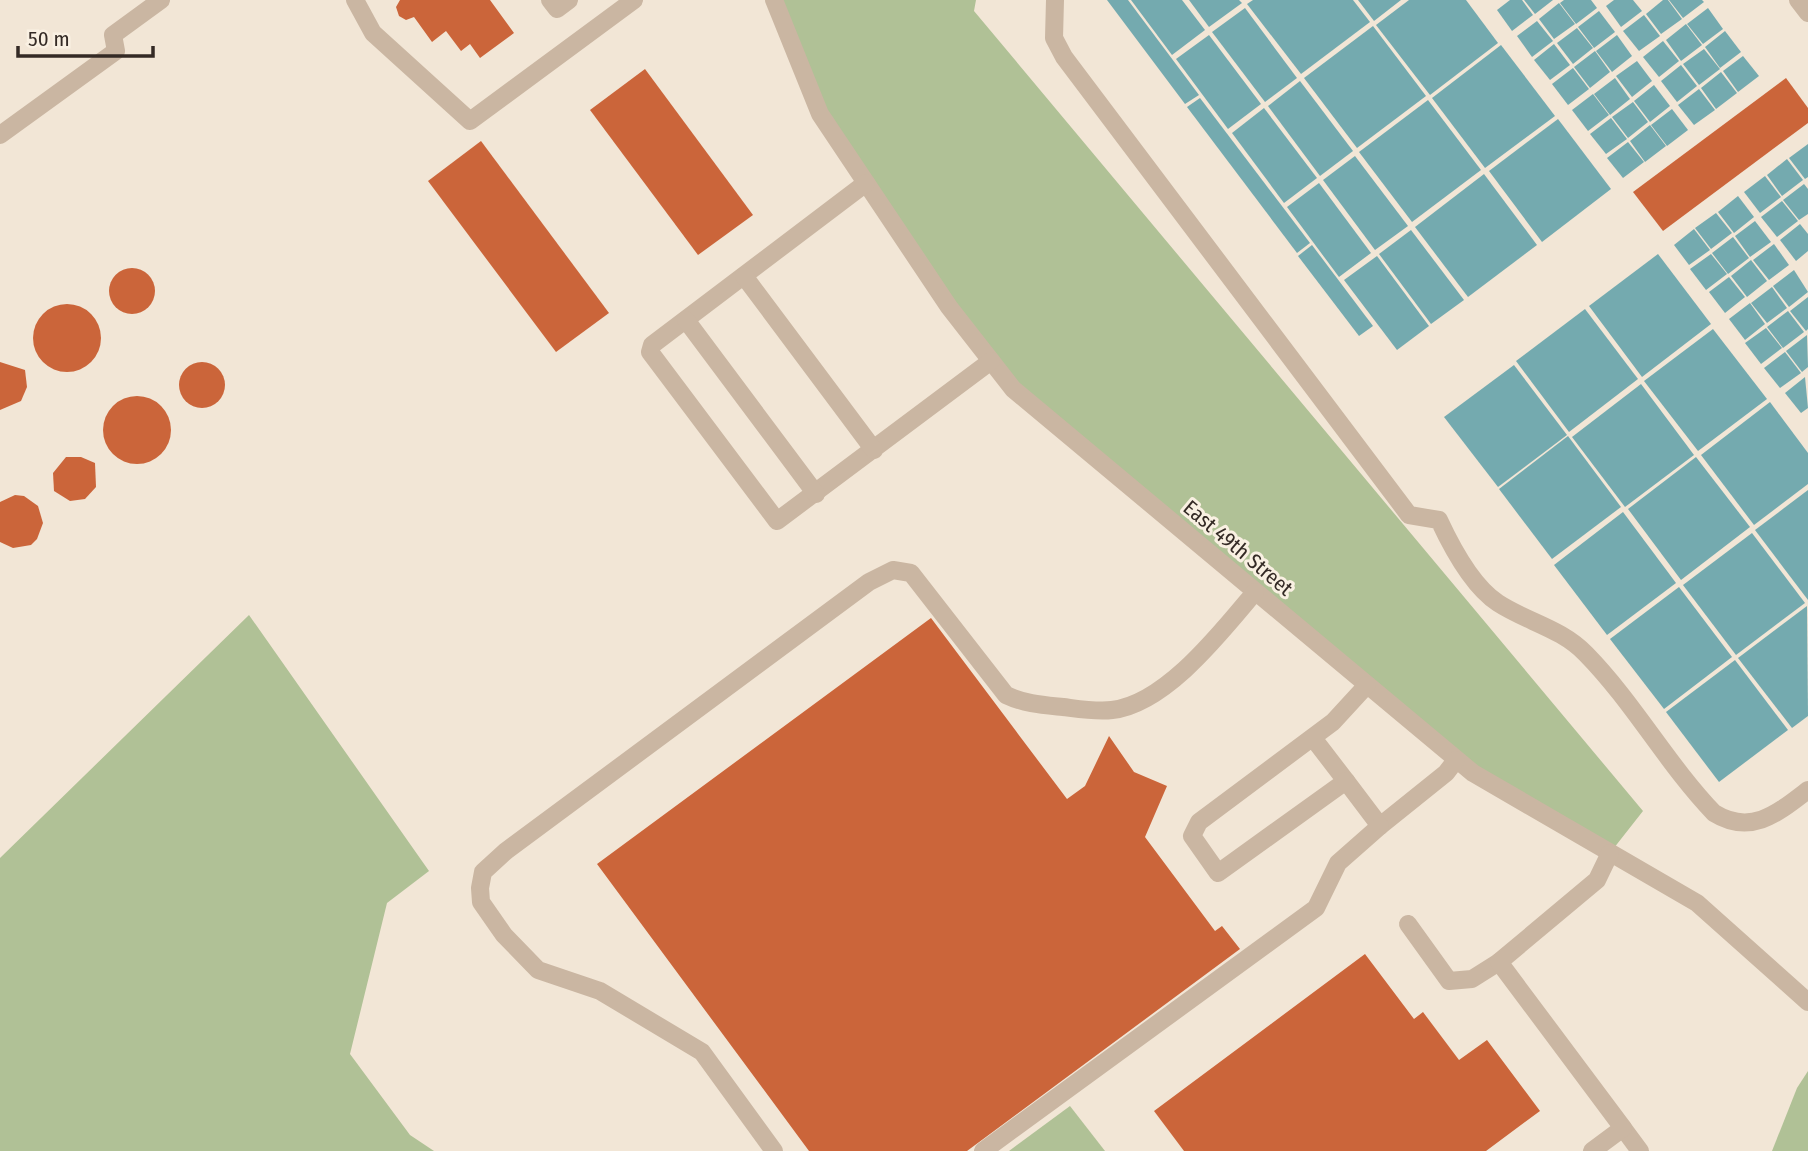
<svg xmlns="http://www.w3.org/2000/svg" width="1808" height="1151" viewBox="0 0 1808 1151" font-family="'Fira Sans Condensed',sans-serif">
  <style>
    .green { fill: #b0c196 }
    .water { fill: #74aaaf }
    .building { fill: #cb653a }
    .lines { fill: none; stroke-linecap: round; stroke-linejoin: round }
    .minor { stroke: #cab6a2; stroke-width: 18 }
    .labels { text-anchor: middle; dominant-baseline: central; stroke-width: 6; stroke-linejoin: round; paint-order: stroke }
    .street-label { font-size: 21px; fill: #342a25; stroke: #f9f0e2 }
  </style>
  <rect width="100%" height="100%" fill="#f2e6d6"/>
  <!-- green -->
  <g class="green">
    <path d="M774,0H976L974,11L1643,811L1610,853L1473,773L1013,389L820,114Z"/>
    <path d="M249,615L429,871L387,903L350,1054L410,1135L434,1151H0V858Z"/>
    <path d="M1808,1071V1151H1772L1797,1088Z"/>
    <path d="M1070,1106L1105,1151H1009Z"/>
  </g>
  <!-- water -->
  <g class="water">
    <path d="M1107,0H1128L1199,95L1185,104Z"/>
    <path d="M1131,0H1182L1205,30L1172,55Z"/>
    <path d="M1189,0H1239L1242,3L1209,27Z"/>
    <path d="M1253,0H1353L1370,22L1301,74L1247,4Z"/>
    <path d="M1358,0H1401L1374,21Z"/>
    <path d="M1409,0H1466L1498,43L1430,95L1376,25Z"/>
    <path d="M1510,0H1522L1533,15L1512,31L1497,10Z"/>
    <path d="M1524,0H1553L1535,14Z"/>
    <path d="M1564,0H1591L1597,8L1576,24L1560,3Z"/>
    <path d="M1614,0H1633L1642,11L1621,27L1606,6Z"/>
    <path d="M1663,0H1668L1682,19L1661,34L1646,14Z"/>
    <path d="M1669,0H1702L1704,2L1683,18Z"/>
    <path d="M1559,3L1575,24L1554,39L1539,19Z"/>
    <path d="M1245,8L1297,78L1265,102L1212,32Z"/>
    <path d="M1708,8L1723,29L1703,44L1687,24Z"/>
    <path d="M1599,11L1615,32L1594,48L1578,27Z"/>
    <path d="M1644,15L1660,36L1639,51L1623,31Z"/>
    <path d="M1537,21L1553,41L1532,57L1517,36Z"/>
    <path d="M1686,24L1702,45L1681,61L1666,40Z"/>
    <path d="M1373,26L1426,96L1357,148L1304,78Z"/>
    <path d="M1577,28L1593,48L1573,64L1557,43Z"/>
    <path d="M1725,31L1741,52L1720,68L1705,47Z"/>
    <path d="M1209,35L1261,104L1228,129L1176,59Z"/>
    <path d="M1617,35L1632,56L1612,72L1596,51Z"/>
    <path d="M1663,41L1679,61L1659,77L1643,57Z"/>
    <path d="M1554,44L1570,65L1550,80L1534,60Z"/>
    <path d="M1501,45L1555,116L1485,168L1432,98Z"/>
    <path d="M1704,49L1720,69L1699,85L1683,64Z"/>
    <path d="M1595,51L1610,72L1590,88L1574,67Z"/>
    <path d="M1743,56L1759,76L1738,92L1723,71Z"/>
    <path d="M1637,61L1652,81L1632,97L1616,76Z"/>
    <path d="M1681,65L1697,86L1677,102L1661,81Z"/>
    <path d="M1573,68L1589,89L1568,105L1552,84Z"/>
    <path d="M1721,72L1737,93L1716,109L1701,88Z"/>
    <path d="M1615,78L1630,99L1610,115L1594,94Z"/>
    <path d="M1300,81L1353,151L1320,176L1268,106Z"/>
    <path d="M1654,85L1670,106L1650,122L1634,101Z"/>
    <path d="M1699,89L1715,110L1694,125L1678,105Z"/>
    <path d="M1593,94L1609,115L1588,131L1572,110Z"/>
    <path d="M1200,98L1310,243L1297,253L1187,107Z"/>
    <path d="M1428,100L1481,170L1412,222L1359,152Z"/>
    <path d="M1633,102L1648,122L1628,138L1612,117Z"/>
    <path d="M1264,108L1317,178L1284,203L1232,133Z"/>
    <path d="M1672,109L1688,130L1667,146L1651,125Z"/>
    <path d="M1611,118L1627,139L1606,154L1590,134Z"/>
    <path d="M1558,119L1611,189L1542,242L1489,171Z"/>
    <path d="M1650,125L1666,146L1645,162L1630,141Z"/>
    <path d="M1628,142L1644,162L1623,178L1607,158Z"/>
    <path d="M1808,144V177L1805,179L1789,158Z"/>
    <path d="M1355,156L1408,226L1375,250L1323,180Z"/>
    <path d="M1787,159L1803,180L1782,196L1767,175Z"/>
    <path d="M1484,174L1537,245L1468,297L1415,227Z"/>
    <path d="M1765,176L1781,197L1760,213L1744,192Z"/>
    <path d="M1319,183L1371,253L1339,277L1287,207Z"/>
    <path d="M1804,184L1808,189V214L1799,220L1783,200Z"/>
    <path d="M1738,196L1754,217L1734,233L1718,212Z"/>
    <path d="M1782,201L1798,221L1777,237L1761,217Z"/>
    <path d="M1716,213L1732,233L1711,249L1695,228Z"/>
    <path d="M1755,221L1771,242L1750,257L1735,236Z"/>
    <path d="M1800,224L1808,234V251L1796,261L1780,240Z"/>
    <path d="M1694,229L1710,250L1689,265L1674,245Z"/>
    <path d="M1411,230L1464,300L1431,324L1379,254Z"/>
    <path d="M1733,237L1749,258L1728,274L1712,253Z"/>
    <path d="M1774,244L1789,265L1769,280L1753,260Z"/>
    <path d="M1312,245L1373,326L1359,336L1298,256Z"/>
    <path d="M1658,254L1711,324L1642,377L1589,306Z"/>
    <path d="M1711,254L1727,274L1706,290L1690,269Z"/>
    <path d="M1377,256L1429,326L1397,350L1344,280Z"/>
    <path d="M1751,260L1767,281L1747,297L1731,276Z"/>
    <path d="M1794,270L1808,292L1789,307L1773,286Z"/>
    <path d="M1729,277L1745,297L1725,313L1709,292Z"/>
    <path d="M1772,287L1787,308L1767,323L1751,303Z"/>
    <path d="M1808,297V329L1806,331L1790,311Z"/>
    <path d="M1750,303L1765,324L1745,340L1729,319Z"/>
    <path d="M1585,309L1638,379L1569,432L1516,361Z"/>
    <path d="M1788,311L1804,332L1783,348L1767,327Z"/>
    <path d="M1766,328L1782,348L1761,364L1745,343Z"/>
    <path d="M1713,329L1767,399L1698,451L1644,381Z"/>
    <path d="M1807,335L1808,367L1802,372L1786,351Z"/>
    <path d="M1785,352L1801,373L1780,388L1764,368Z"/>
    <path d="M1514,365L1567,435L1498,487L1444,417Z"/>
    <path d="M1805,377L1808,408L1801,413L1785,393Z"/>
    <path d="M1641,384L1694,455L1625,507L1572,437Z"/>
    <path d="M1770,402L1808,453V484L1754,525L1701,455Z"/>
    <path d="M1568,436L1621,507L1552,559L1499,489Z"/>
    <path d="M1696,457L1750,527L1681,580L1628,509Z"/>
    <path d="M1808,490V600L1755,530Z"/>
    <path d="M1623,512L1676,583L1607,635L1554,565Z"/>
    <path d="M1752,533L1805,603L1736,655L1683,585Z"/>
    <path d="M1679,587L1732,657L1664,709L1610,639Z"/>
    <path d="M1807,606L1808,716L1792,728L1738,658Z"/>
    <path d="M1735,660L1788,730L1719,782L1666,712Z"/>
  </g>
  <!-- building -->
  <g class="building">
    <path d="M400,0H490L514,33L480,58L470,44L461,51L446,31L432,42L414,17L406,20L399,16L396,7Z"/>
    <path d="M645,69L753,215L698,255L590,110Z"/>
    <path d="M1786,78L1808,108V123L1663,231L1633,192Z"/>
    <path d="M481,141L609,313L556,352L428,181Z"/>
    <circle cx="132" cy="291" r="23"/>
    <circle cx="67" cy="338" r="34"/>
    <path d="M0,362L25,370L27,387L21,401L0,410Z"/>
    <circle cx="202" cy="385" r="23"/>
    <circle cx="137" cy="430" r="34"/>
    <path d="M66,457H81L95,463L96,487L85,499L70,501L54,491L53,473Z"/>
    <path d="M15,495L24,496L38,506L43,523L37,539L31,545L13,548L0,542V502Z"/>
    <path d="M931,618L1067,799L1085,786L1109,736L1134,772L1167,786L1145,837L1215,931L1222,926L1240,949L967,1151H809L597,864Z"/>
    <path d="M1365,954L1414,1019L1423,1012L1459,1060L1487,1040L1540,1111L1486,1151H1184L1154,1111Z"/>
  </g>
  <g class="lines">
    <!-- minor -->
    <g class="minor">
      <path d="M355,0L373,33L470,121L634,0"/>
      <path d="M550,0L557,9L569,0"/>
      <path d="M774,0L820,114L949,307L1013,389L1473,773L1697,903L1808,1002"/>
      <path d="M1055,0L1054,38L1064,57L1409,515L1439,520C1452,548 1472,586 1498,603C1527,622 1561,628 1586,654C1634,703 1667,764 1714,813C1751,836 1778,813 1808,790"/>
      <path d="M1798,0L1808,13"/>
      <path d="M0,135L116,51L113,35L161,0"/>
      <path d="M866,183L652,345L650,352L777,521L991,361"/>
      <path d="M744,276L874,450"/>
      <path d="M686,320L816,494"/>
      <path d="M1313,738L1346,781L1218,873L1192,836L1199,822L1333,722L1367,685"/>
      <path d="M1346,781L1380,826L1446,773L1456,760"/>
      <path d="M1408,924L1449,981L1472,979L1499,962"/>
      <path d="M1623,1128L1640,1151"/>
      <path d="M774,1151L702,1052L600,991L538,970L504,935L481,902L480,888L483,872L506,851L869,582L893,570L911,573L1006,695C1025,704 1043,705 1063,707C1079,709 1097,712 1112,710C1166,704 1222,631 1255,592"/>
      <path d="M983,1151L1316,908L1338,863L1380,826"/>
      <path d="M1592,1151L1623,1128L1499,962L1597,880L1610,853"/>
    </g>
  </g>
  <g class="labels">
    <!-- street labels -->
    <g class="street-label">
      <text transform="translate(1238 548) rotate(40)">East 49th Street</text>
    </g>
  </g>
  <!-- scale -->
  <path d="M18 46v10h135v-10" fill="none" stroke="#342a25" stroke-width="3.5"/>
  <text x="28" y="46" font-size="21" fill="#342a25" stroke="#f9f0e2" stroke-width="5" paint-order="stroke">50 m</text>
</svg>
